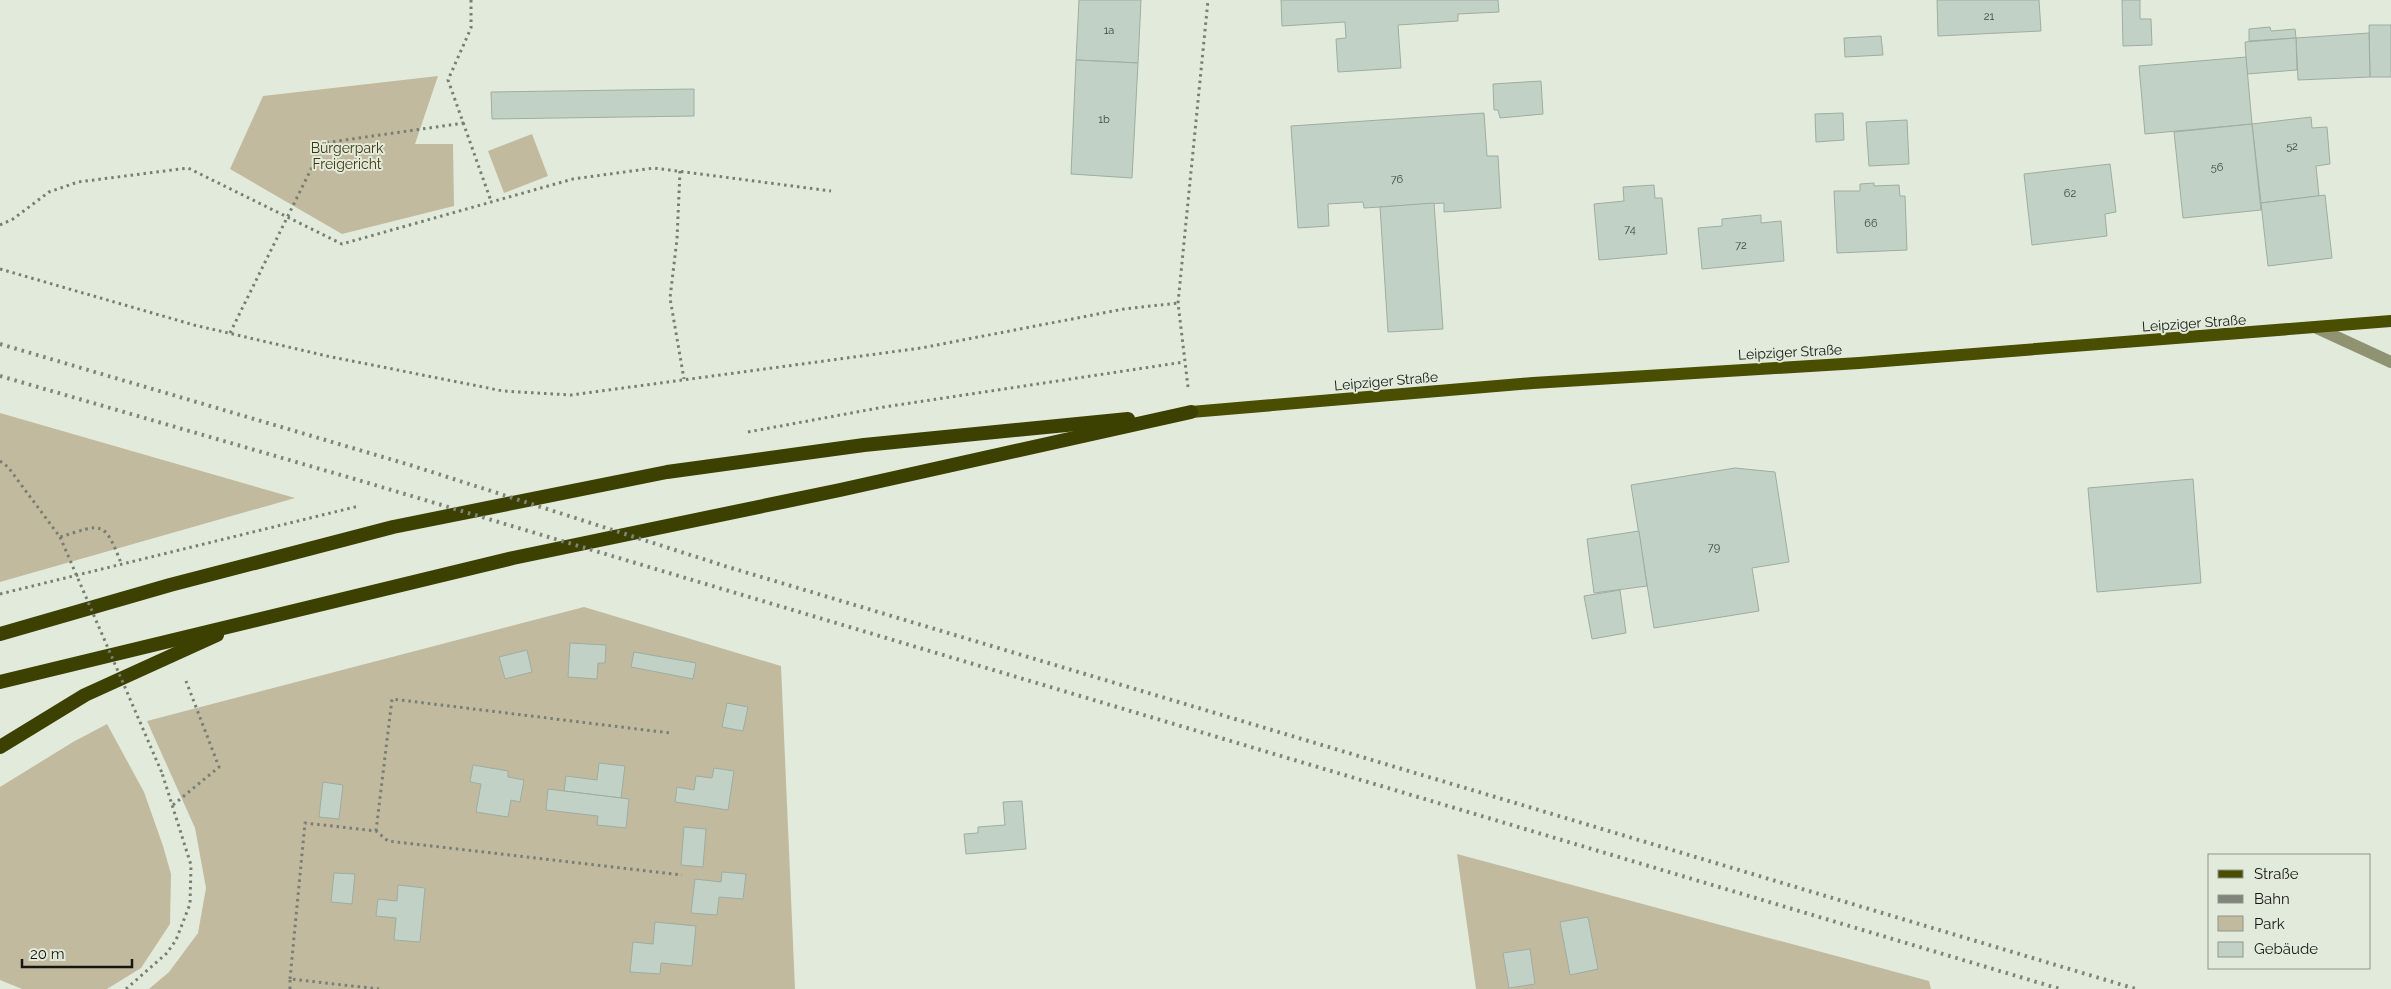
<svg xmlns="http://www.w3.org/2000/svg" width="2391" height="989" viewBox="0 0 2391 989" font-family="Raleway,sans-serif">
  <style>
    .green { fill: #c1ba9e }
    .building { fill: #c2d1c5; stroke: #9eada1 }
    .lines { fill: none; stroke-linecap: round; stroke-linejoin: round }
    .path { stroke: #787e73; stroke-width: 3; stroke-dasharray: 2.5 4; stroke-linecap: butt }
    .minor { stroke: #8f9371; stroke-width: 12 }
    .primary { stroke: #494e00; stroke-width: 12 }
    .trunk { stroke: #3c4102; stroke-width: 14 }
    .rail { stroke: #7f857a; stroke-width: 4; stroke-dasharray: 2.5 5; stroke-linecap: butt }
    .path-bridge { stroke: #787e73; stroke-width: 3; stroke-dasharray: 2.5 4; stroke-linecap: butt }
    .labels { text-anchor: middle; dominant-baseline: central; stroke-width: 4; stroke-linejoin: round; paint-order: stroke }
    .number-label { font-size: 11px; fill: #40463f }
    .park-label { font-size: 14px; fill: #42370a; stroke: #e2ebdb }
    .street-label { font-size: 14px; fill: #141712; stroke: #e2ebdb }
  </style>
  <rect width="100%" height="100%" fill="#e2ebdb"/>
  <!-- green -->
  <g class="green">
    <path d="M438,76L415,144H453L454,206L342,234L230,169L263,96Z"/>
    <path d="M532,134L548,176L504,193L488,151Z"/>
    <path d="M0,413L295,498L0,582Z"/>
    <path d="M584,607L781,666L795,989H149L169,972L198,933L206,888L195,828L147,721Z"/>
    <path d="M107,724L144,792L163,846L171,874L170,924L141,968L107,989H22L0,980V787L73,742Z"/>
    <path d="M1457,854L1929,981L1931,989H1476Z"/>
  </g>
  <!-- building -->
  <g class="building">
    <path d="M1079,0H1141L1138,63L1076,60Z"/>
    <path d="M1281,0H1498L1499,12L1458,14V21L1398,25L1401,68L1338,72L1336,39L1346,38L1345,22L1282,26Z"/>
    <path d="M1937,0H2039L2041,31L1938,36Z"/>
    <path d="M2122,0H2140V19H2151L2152,45L2123,46Z"/>
    <path d="M2369,25H2391V77H2370Z"/>
    <path d="M2270,27L2271,31L2295,29L2296,38L2249,41V29Z"/>
    <path d="M2369,33L2370,77L2298,80L2296,38Z"/>
    <path d="M1881,36L1883,55L1845,57L1844,38Z"/>
    <path d="M2296,38L2297,70L2247,74L2245,42Z"/>
    <path d="M2246,57L2252,124L2145,134L2139,66Z"/>
    <path d="M1076,60L1138,63L1132,178L1071,174Z"/>
    <path d="M1541,81L1543,114L1500,118L1498,110H1494L1493,84Z"/>
    <path d="M694,89V116L492,119L491,92Z"/>
    <path d="M1484,113L1487,156H1498L1501,208L1444,212V203L1364,208L1363,202L1328,204L1329,226L1298,228L1291,126Z"/>
    <path d="M1843,113L1844,140L1816,142L1815,114Z"/>
    <path d="M2311,117L2312,128L2327,127L2330,164L2316,166L2319,196L2261,203L2252,124Z"/>
    <path d="M1907,120L1909,164L1869,166L1866,122Z"/>
    <path d="M2252,124L2261,210L2183,218L2174,132Z"/>
    <path d="M2110,164L2116,212L2105,214L2107,236L2032,245L2024,174Z"/>
    <path d="M1874,183V186L1899,185L1900,196H1905L1907,250L1837,253L1834,191H1860V184Z"/>
    <path d="M1654,185L1655,198H1662L1667,254L1599,260L1594,204L1624,201L1623,187Z"/>
    <path d="M2325,195L2332,258L2268,266L2261,203Z"/>
    <path d="M1434,203L1443,329L1388,332L1380,207Z"/>
    <path d="M1761,215V223L1781,221L1784,261L1702,269L1698,228L1722,226V219Z"/>
    <path d="M1735,468L1775,472L1789,562L1752,568L1759,611L1654,628L1631,485Z"/>
    <path d="M2193,479L2201,583L2097,592L2088,488Z"/>
    <path d="M1639,531L1647,586L1594,593L1587,539Z"/>
    <path d="M1620,590L1626,633L1592,639L1584,596Z"/>
    <path d="M570,643L606,645L605,663H598L597,679L568,677Z"/>
    <path d="M527,650L532,672L505,679L499,657Z"/>
    <path d="M634,652L696,663L693,679L631,667Z"/>
    <path d="M727,703L748,707L743,731L722,727Z"/>
    <path d="M599,763L625,766L621,798L564,791L566,776L597,780Z"/>
    <path d="M473,765L508,771V777L524,780L520,802L511,800L508,817L476,812L481,784L470,782Z"/>
    <path d="M714,768L734,771L728,810L675,802L677,787L694,790L696,776L712,778Z"/>
    <path d="M323,782L343,785L339,819L319,817Z"/>
    <path d="M548,789L629,799L626,828L597,825L598,816L546,810Z"/>
    <path d="M1022,801L1026,849L966,854L964,834L978,833V827L1005,825L1003,802Z"/>
    <path d="M684,827L706,829L703,867L681,865Z"/>
    <path d="M722,872L746,874L743,899L719,897L717,915L691,913L695,879L721,882Z"/>
    <path d="M334,873L355,874L352,904L331,902Z"/>
    <path d="M398,885L425,888L420,942L394,940L396,918L376,916L378,899L397,901Z"/>
    <path d="M1588,917L1598,969L1570,975L1560,922Z"/>
    <path d="M655,922L696,926L692,966L661,963L660,974L630,972L633,942L653,944Z"/>
    <path d="M1530,949L1535,984L1509,988L1503,953Z"/>
  </g>
  <g class="lines">
    <!-- path -->
    <g class="path">
      <path d="M471,0V28L448,80L491,201"/>
      <path d="M680,171L677,239L670,298L684,379"/>
      <path d="M0,225L13,219L49,192L78,182L188,168L342,244L573,179L654,168L831,191"/>
      <path d="M0,269L194,325L327,356L503,391L571,395L921,348L1124,309L1178,303"/>
      <path d="M230,333L324,143L464,123"/>
      <path d="M1188,387L1178,303L1208,0"/>
      <path d="M748,432L884,407L1184,362"/>
      <path d="M0,461L8,467L60,537C102,524 104,519 121,563"/>
      <path d="M0,594L359,506"/>
      <path d="M173,805L219,767L186,681"/>
      <path d="M376,831L392,699L670,733"/>
      <path d="M290,979L305,823L376,831L388,841L682,875"/>
      <path d="M126,989L167,953L176,940L190,904L191,865L162,773"/>
      <path d="M290,989V979L379,989"/>
    </g>
    <!-- minor -->
    <path class="minor" d="M2317,328L2391,362"/>
    <!-- primary -->
    <path class="primary" d="M1191,412L1533,383L1859,363L2391,321"/>
    <!-- trunk -->
    <g class="trunk">
      <path d="M0,634L170,585L393,527L667,472L864,445L1128,419"/>
      <path d="M0,682L513,558L840,490L1191,412"/>
      <path d="M0,747L85,695L217,635"/>
    </g>
    <!-- rail -->
    <g class="rail">
      <path d="M0,344L410,465L728,567L2136,989"/>
      <path d="M0,376L358,480L2060,989"/>
    </g>
    <!-- path-bridge -->
    <path class="path-bridge" d="M60,537L162,773"/>
  </g>
  <g class="labels">
    <!-- number labels -->
    <g class="number-label">
      <text x="1989" y="16">21</text>
      <text x="1109" y="30">1a</text>
      <text x="1104" y="119">1b</text>
      <text x="2292" y="146">52</text>
      <text x="2217" y="167">56</text>
      <text x="1397" y="179">76</text>
      <text x="2070" y="193">62</text>
      <text x="1871" y="223">66</text>
      <text x="1630" y="229">74</text>
      <text x="1741" y="245">72</text>
      <text x="1714" y="547">79</text>
    </g>
    <!-- park labels -->
    <g class="park-label">
      <text x="347" y="148">Bürgerpark<tspan x="347" dy="16">Freigericht</tspan></text>
    </g>
    <!-- street labels -->
    <g class="street-label">
      <text transform="translate(2194 323) rotate(-4)">Leipziger Straße</text>
      <text transform="translate(1790 352) rotate(-3)">Leipziger Straße</text>
      <text transform="translate(1386 381) rotate(-5)">Leipziger Straße</text>
    </g>
  </g>
  <!-- legend -->
  <rect x="2208" y="854" width="162" height="115" fill="#e2ebdb" stroke="#90968b"/>
  <rect x="2218" y="870" width="25" height="8" fill="#494e00" stroke="#90968b"/>
  <text x="2254" y="879" font-size="15" fill="#141712">Straße</text>
  <rect x="2218" y="895" width="25" height="8" fill="#7f857a" stroke="#90968b"/>
  <text x="2254" y="904" font-size="15" fill="#141712">Bahn</text>
  <rect x="2218" y="916" width="25" height="15" fill="#c1ba9e" stroke="#90968b"/>
  <text x="2254" y="929" font-size="15" fill="#141712">Park</text>
  <rect x="2218" y="942" width="25" height="15" fill="#c2d1c5" stroke="#90968b"/>
  <text x="2254" y="954" font-size="15" fill="#141712">Gebäude</text>
  <!-- scale -->
  <path d="M22 959v8h110v-8" fill="none" stroke="#141712" stroke-width="2.5"/>
  <text x="30" y="959" font-size="15" fill="#141712" stroke="#e2ebdb" stroke-width="4" paint-order="stroke">20 m</text>
</svg>
